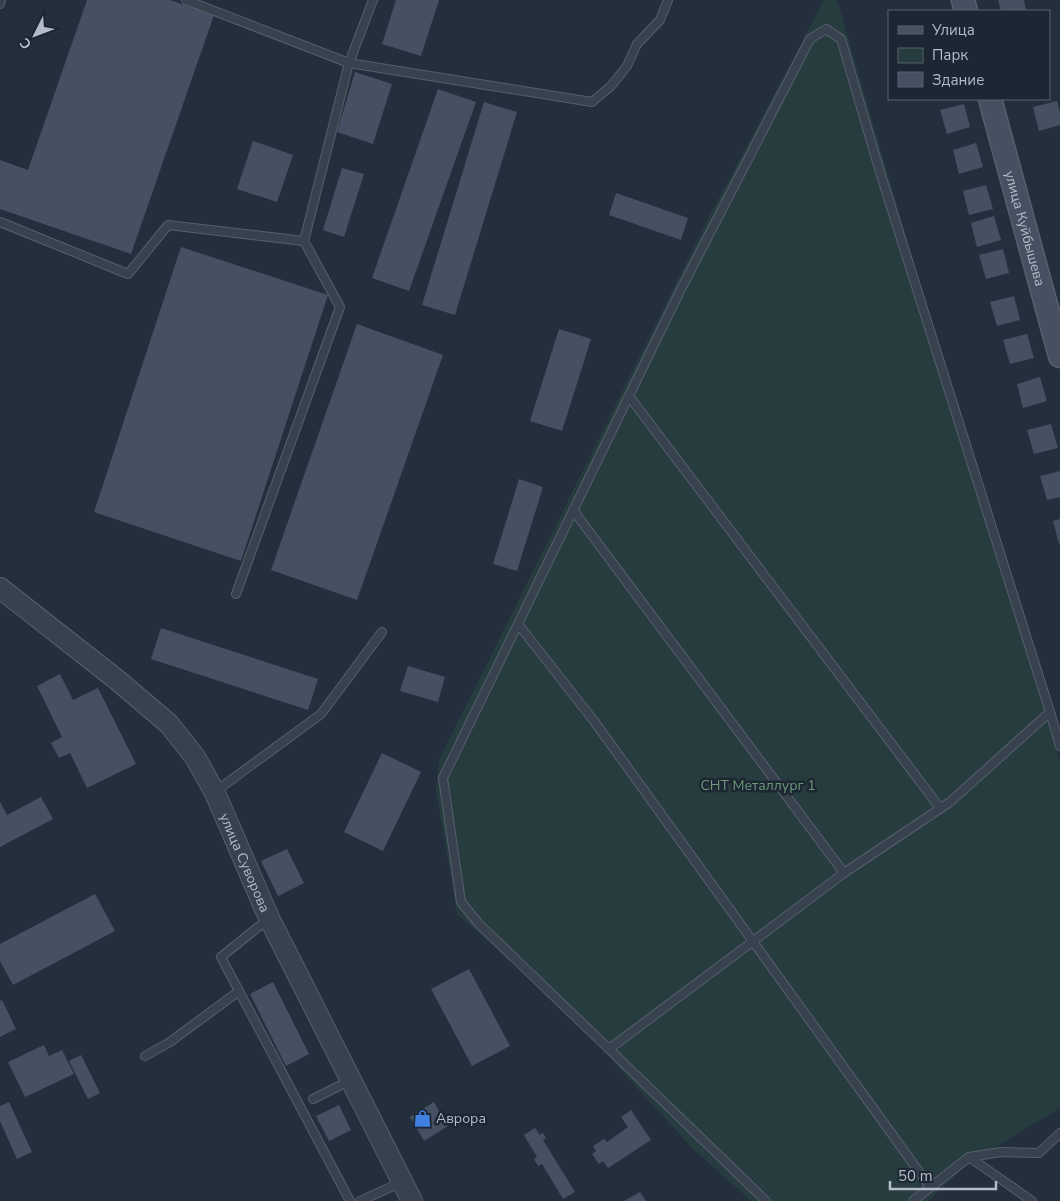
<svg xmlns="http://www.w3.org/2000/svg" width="1060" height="1201" viewBox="0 0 1060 1201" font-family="'Nunito Sans',sans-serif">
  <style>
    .green { fill: #263c3f }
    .building { fill: #455162 }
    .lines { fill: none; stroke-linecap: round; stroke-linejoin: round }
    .service-casing { stroke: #565f6c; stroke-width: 10 }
    .tertiary-casing { stroke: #565f6c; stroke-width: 22 }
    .secondary-casing { stroke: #565f6c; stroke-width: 25 }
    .service { stroke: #38414e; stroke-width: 8 }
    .tertiary { stroke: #38414e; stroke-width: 20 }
    .secondary { stroke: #465061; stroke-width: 22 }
    .labels { text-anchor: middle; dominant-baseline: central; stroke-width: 5; stroke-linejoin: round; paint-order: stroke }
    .street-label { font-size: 14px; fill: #b4bcc9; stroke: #1d2633 }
    .park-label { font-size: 14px; fill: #6b9a76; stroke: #1d2633 }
    .poi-label { font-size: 14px; fill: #b4bcc9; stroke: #1d2633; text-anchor: start }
  </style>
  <rect width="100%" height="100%" fill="#242f3e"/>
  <!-- green -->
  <path class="green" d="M824,0H837L1060,762V1108L968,1164L928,1201H751L692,1148L567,1011L457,914L436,790L439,760L710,215Z"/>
  <!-- building -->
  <g class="building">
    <path d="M87,0H170L214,15L131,254L0,209V160L28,170Z"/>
    <path d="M396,0H439L421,56L382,44Z"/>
    <path d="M998,0H1024L1026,10L1001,11Z"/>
    <path d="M355,72L392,84L373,144L337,132Z"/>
    <path d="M438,89L476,102L409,291L372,278Z"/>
    <path d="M1057,101L1060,113V125L1039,131L1033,107Z"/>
    <path d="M484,102L517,112L455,315L422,305Z"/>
    <path d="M964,104L970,127L947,134L940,110Z"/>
    <path d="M253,141L293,155L277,202L237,189Z"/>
    <path d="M976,143L983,167L959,174L953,150Z"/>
    <path d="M342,168L364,174L344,237L323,230Z"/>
    <path d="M986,185L993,209L969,215L963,191Z"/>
    <path d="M616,193L688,218L681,240L609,215Z"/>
    <path d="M994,216L1001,240L977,247L971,223Z"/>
    <path d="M181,247L328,295L241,561L94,512Z"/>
    <path d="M1003,249L1009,273L986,279L979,255Z"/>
    <path d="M1014,296L1020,320L997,326L990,302Z"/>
    <path d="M357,324L443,355L357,600L271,570Z"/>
    <path d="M559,329L591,339L562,431L530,421Z"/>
    <path d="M1027,334L1034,358L1010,364L1003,340Z"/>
    <path d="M1040,377L1047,401L1023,408L1017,384Z"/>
    <path d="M1051,424L1058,448L1034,454L1027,430Z"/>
    <path d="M1060,471V497L1047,500L1040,476Z"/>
    <path d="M519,479L543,487L517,571L493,564Z"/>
    <path d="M1060,519V544H1059L1053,521Z"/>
    <path d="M161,628L318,679L308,710L151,659Z"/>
    <path d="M408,666L445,677L438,702L400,691Z"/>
    <path d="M60,674L73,700L98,688L136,764L87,788L70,753L59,758L51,743L62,737L37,686Z"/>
    <path d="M382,753L421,772L383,851L344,832Z"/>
    <path d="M41,797L53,819L0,847V802L7,815Z"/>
    <path d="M287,849L304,883L278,896L261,861Z"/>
    <path d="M95,894L115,931L13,985L0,961V944Z"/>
    <path d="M469,969L510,1046L472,1066L431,989Z"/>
    <path d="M273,982L309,1054L286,1066L250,994Z"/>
    <path d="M2,1000L16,1029L0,1037V1001Z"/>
    <path d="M44,1045L49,1056L62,1050L74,1074L25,1097L8,1062Z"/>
    <path d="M81,1055L100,1093L88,1099L69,1061Z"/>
    <path d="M9,1102L32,1152L17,1159L0,1121V1106Z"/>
    <path d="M434,1102L448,1126L424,1141L410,1117Z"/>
    <path d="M339,1105L351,1130L329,1141L316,1116Z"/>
    <path d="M631,1110L651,1140L608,1168L603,1161L599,1164L592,1154L596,1151L593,1146L604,1139L607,1142L628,1127L621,1117Z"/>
    <path d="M535,1128L540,1135L543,1133L546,1138L543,1140L575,1192L563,1199L542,1164L538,1166L534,1159L537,1157L524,1135Z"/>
    <path d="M640,1192L646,1201H624Z"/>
  </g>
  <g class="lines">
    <defs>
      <g id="service">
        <path d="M186,0L349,63L304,241L340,307L236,594"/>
        <path d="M373,0L349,63L592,102L611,86L627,66L637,44L660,20L668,0"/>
        <path d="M0,4L1,0"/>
        <path d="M0,222L128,274L168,225L304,241"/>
        <path d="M629,396L940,808"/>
        <path d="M573,510L844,873"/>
        <path d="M518,624L594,721L930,1187"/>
        <path d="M216,791L321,714L382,632"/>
        <path d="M268,919L221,957L350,1201"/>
        <path d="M609,1049L479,924L461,902L443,778L680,291L810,39L826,29L841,39L880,172L1050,712"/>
        <path d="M145,1056L170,1042L239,991"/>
        <path d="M313,1099L351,1080"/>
        <path d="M969,1157L1032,1201"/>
        <path d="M360,1201L402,1182"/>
        <path d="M766,1201L609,1049L844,873L950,802L1050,712L1060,746"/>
        <path d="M913,1201L969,1157L1001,1152L1039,1153L1060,1133"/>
      </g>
      <g id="tertiary">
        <path id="s1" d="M0,588L116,679L169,724L195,757L215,793L269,918L412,1201"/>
      </g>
      <g id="secondary">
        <path d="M963,0L966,11"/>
        <path id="s2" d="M990,99L1060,356"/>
      </g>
    </defs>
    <!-- service casing -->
    <use href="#service" class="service-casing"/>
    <!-- tertiary casing -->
    <use href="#tertiary" class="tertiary-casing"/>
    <!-- secondary casing -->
    <use href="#secondary" class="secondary-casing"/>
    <!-- service -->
    <use href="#service" class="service"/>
    <!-- tertiary -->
    <use href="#tertiary" class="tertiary"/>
    <!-- secondary -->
    <use href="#secondary" class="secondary"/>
  </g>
  <!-- icons -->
  <defs>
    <symbol id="shop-bare" viewBox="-9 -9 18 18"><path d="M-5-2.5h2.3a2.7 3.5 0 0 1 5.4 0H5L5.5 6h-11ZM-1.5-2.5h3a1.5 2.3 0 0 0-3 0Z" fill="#3f7fe0" stroke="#1d2633" stroke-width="2.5" paint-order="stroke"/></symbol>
  </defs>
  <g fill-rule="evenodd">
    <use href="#shop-bare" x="410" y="1106" width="25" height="25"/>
  </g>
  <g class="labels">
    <!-- street labels -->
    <g class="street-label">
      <text stroke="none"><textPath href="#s2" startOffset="134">улица Куйбышева</textPath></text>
      <text stroke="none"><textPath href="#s1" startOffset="376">улица Суворова</textPath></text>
    </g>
    <!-- park labels -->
    <g class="park-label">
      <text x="758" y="785">СНТ Металлург 1</text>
    </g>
    <!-- poi labels -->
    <g class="poi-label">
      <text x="436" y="1118">Аврора</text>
    </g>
  </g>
  <!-- legend -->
  <rect x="888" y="10" width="162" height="90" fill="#1d2633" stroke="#59626f"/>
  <rect x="898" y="26" width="25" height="8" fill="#465061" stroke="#59626f"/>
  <text x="932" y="35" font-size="15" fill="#b4bcc9">Улица</text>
  <rect x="898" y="48" width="25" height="15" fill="#263c3f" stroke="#59626f"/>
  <text x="932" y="60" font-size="15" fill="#b4bcc9">Парк</text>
  <rect x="898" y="72" width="25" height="15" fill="#455162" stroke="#59626f"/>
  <text x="932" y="85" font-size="15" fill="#b4bcc9">Здание</text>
  <!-- north arrow -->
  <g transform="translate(35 35) rotate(228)" stroke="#1d2633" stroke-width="4" paint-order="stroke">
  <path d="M0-4L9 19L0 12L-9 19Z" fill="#b4bcc9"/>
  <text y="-8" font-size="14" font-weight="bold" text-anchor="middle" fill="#b4bcc9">С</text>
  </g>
  <!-- scale -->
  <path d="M890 1181v8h106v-8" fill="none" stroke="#b4bcc9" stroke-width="2.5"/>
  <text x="898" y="1181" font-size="15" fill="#b4bcc9" stroke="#1d2633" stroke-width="4" paint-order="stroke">50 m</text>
</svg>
